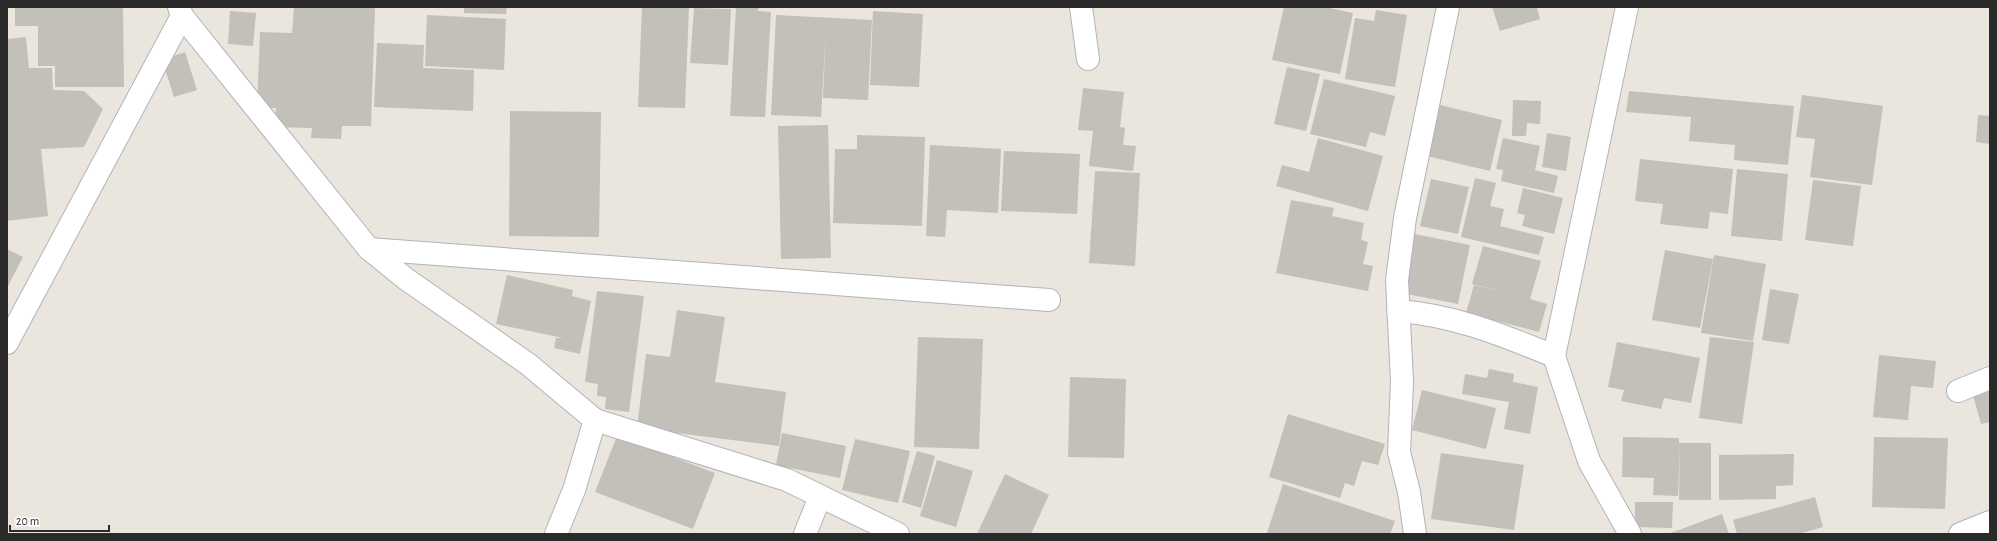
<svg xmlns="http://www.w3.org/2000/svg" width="1997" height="541" viewBox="0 0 1997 541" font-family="'Alegreya Sans',sans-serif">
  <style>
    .building { fill: #c3bfb9 }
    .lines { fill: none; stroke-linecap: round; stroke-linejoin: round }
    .minor-casing { stroke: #b1b3bc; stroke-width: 24 }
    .minor { stroke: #fff; stroke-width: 22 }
  </style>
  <rect width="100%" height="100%" fill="#eae5dd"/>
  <!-- building -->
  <g class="building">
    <path d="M15,7H123L124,87H55V66H38V26H15Z"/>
    <path d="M294,7H375L371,126H342L341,139L311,138L312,128L275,127L276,108L257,107L260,32L292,33Z"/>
    <path d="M464,7H507L506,14L464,13Z"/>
    <path d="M642,7H689L685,108L638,107Z"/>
    <path d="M736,7H759L758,11L771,12L765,117L730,116Z"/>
    <path d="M1284,7H1325L1353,13L1340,74L1272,60Z"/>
    <path d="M1492,7H1537L1540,19L1500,31Z"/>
    <path d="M694,8L731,9L728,65L690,63Z"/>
    <path d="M1376,10L1407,15L1395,87L1345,79L1355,18L1374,21Z"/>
    <path d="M230,11L256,13L253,46L228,44Z"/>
    <path d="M873,11L923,14L919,87L870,85Z"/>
    <path d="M427,15L506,19L504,70L425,66Z"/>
    <path d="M776,15L872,20L868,100L823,98L826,29L821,117L771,115Z"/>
    <path d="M26,37L29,68H52L53,90L84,91L103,109L84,147L41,149L48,216L7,221V39Z"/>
    <path d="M377,43L424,45L423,68L474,70L473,111L374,107Z"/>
    <path d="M185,52L197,90L174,97L162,60Z"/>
    <path d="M1287,67L1320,74L1306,131L1274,124Z"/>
    <path d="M1324,79L1395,96L1385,136L1370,132L1366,147L1310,134Z"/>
    <path d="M1083,88L1124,92L1120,127L1125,128L1123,145L1136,146L1133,171L1089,166L1093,131L1078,130Z"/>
    <path d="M1629,91L1794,106L1788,165L1734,160L1735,145L1689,141L1691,117L1626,112Z"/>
    <path d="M1802,95L1883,106L1872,185L1810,177L1815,139L1796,137Z"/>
    <path d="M1513,100L1541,101L1540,124L1527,123L1526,136H1512Z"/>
    <path d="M1440,105L1502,120L1490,171L1427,156Z"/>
    <path d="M510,111L601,112L599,237L509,236Z"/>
    <path d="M1978,115L1990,116V144L1976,142Z"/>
    <path d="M828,125L831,258L781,259L778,126Z"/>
    <path d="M1547,133L1571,137L1566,171L1542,167Z"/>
    <path d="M857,135L925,137L922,226L833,223L835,149H857Z"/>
    <path d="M1318,138L1383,156L1368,211L1276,186L1282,165L1309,172Z"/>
    <path d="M1503,138L1540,146L1535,170L1558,176L1554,193L1501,181L1503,170L1496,169Z"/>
    <path d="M930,145L1001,149L998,213L947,210L945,237L926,236Z"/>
    <path d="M1004,151L1080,154L1077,214L1001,211Z"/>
    <path d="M1640,159L1733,169L1728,214L1710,212L1708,229L1660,224L1663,204L1635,201Z"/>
    <path d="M1737,169L1788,174L1782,241L1731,236Z"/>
    <path d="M1095,171L1140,173L1135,266L1089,263Z"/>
    <path d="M1475,178L1496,183L1490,206L1504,209L1500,226L1544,237L1539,255L1461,237Z"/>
    <path d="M1431,179L1469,187L1458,234L1420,226Z"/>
    <path d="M1813,180L1861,186L1853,246L1805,240Z"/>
    <path d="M1523,188L1563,198L1554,234L1522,226L1525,215L1517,213Z"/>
    <path d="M1291,200L1334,208L1332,216L1364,223L1361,240L1368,242L1363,264L1373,266L1368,291L1276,273Z"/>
    <path d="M1414,234L1470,245L1458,304L1402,293Z"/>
    <path d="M1483,246L1541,261L1530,299L1547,304L1539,332L1466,313L1474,285L1513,294L1472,284Z"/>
    <path d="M7,249L23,257L7,288Z"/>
    <path d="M1665,250L1713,259L1700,328L1652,320Z"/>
    <path d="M1714,255L1766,264L1753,341L1701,333Z"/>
    <path d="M507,275L573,290L572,296L591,301L580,354L554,348L556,338H563L496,324Z"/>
    <path d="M1770,289L1799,294L1789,344L1762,340Z"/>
    <path d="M597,291L644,296L629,412L605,409L606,397L597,396L598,384L585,382Z"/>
    <path d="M677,310L725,317L715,382L786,392L779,446L637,428L646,354L670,357Z"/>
    <path d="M918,337L983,339L979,449L914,447Z"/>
    <path d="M1710,337L1754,342L1742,424L1699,418Z"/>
    <path d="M1617,342L1700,358L1691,403L1664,398L1661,409L1621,401L1624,390L1608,387Z"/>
    <path d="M1879,355L1936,361L1933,388L1911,386L1908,420L1873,417Z"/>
    <path d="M1489,369L1514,374L1513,382L1538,387L1530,434L1504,429L1509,402L1462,394L1465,374L1487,378Z"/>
    <path d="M1070,377L1126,379L1124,458L1068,457Z"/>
    <path d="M1422,390L1496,408L1486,449L1412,430Z"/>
    <path d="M1990,391V422L1981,424L1973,395Z"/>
    <path d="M1288,414L1385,444L1378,465L1362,461L1354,486L1345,483L1340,498L1269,477Z"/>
    <path d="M782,433L846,446L840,478L776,465Z"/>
    <path d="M617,436L715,473L693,529L595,492Z"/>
    <path d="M1623,437L1679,438V443H1711V500H1679L1680,445L1678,496L1653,495L1654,478L1622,477Z"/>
    <path d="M1874,437L1948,438L1945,509L1872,507Z"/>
    <path d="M855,439L910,451L898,503L842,490Z"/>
    <path d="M917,451L935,456L921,508L902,502Z"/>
    <path d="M1441,453L1524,465L1514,530L1431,519Z"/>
    <path d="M1794,454L1793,485L1776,486V499L1719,500V455Z"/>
    <path d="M937,460L973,471L956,527L920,516Z"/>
    <path d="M1005,474L1049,495L1031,534H977Z"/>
    <path d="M1283,484L1395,521L1390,534L1267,533Z"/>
    <path d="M1815,497L1823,527L1799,534H1737L1733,520Z"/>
    <path d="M1635,502H1673L1672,528L1635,527Z"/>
    <path d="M1722,514L1729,534H1668Z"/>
  </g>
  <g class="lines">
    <defs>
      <g id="minor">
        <path d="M179,7L182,16L369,249L406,279L528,364L595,420L574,490L556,534"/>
        <path d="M1081,7L1088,59"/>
        <path d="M369,249L1049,300"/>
        <path d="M1398,311C1454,315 1502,335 1554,356L1589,461L1630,534"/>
        <path d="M7,343L182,16"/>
        <path d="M1554,356L1627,7"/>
        <path d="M1958,391L1990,378"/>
        <path d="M595,420L787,480L898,534"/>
        <path d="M805,534L820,497"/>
        <path d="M1415,534L1409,492L1399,452L1402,382L1397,280L1405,218L1448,7"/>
        <path d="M1960,534L1990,522"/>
      </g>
    </defs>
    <!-- minor casing -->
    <use href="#minor" class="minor-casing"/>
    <!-- minor -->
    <use href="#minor" class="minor"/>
  </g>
  <!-- border -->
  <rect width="1997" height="541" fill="none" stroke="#2a2a2a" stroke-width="16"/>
  <!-- scale -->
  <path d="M10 525v6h99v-6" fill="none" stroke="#2a2a2a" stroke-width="2"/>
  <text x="16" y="525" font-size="12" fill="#2a2a2a" stroke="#ffffff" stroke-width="3" paint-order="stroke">20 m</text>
</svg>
